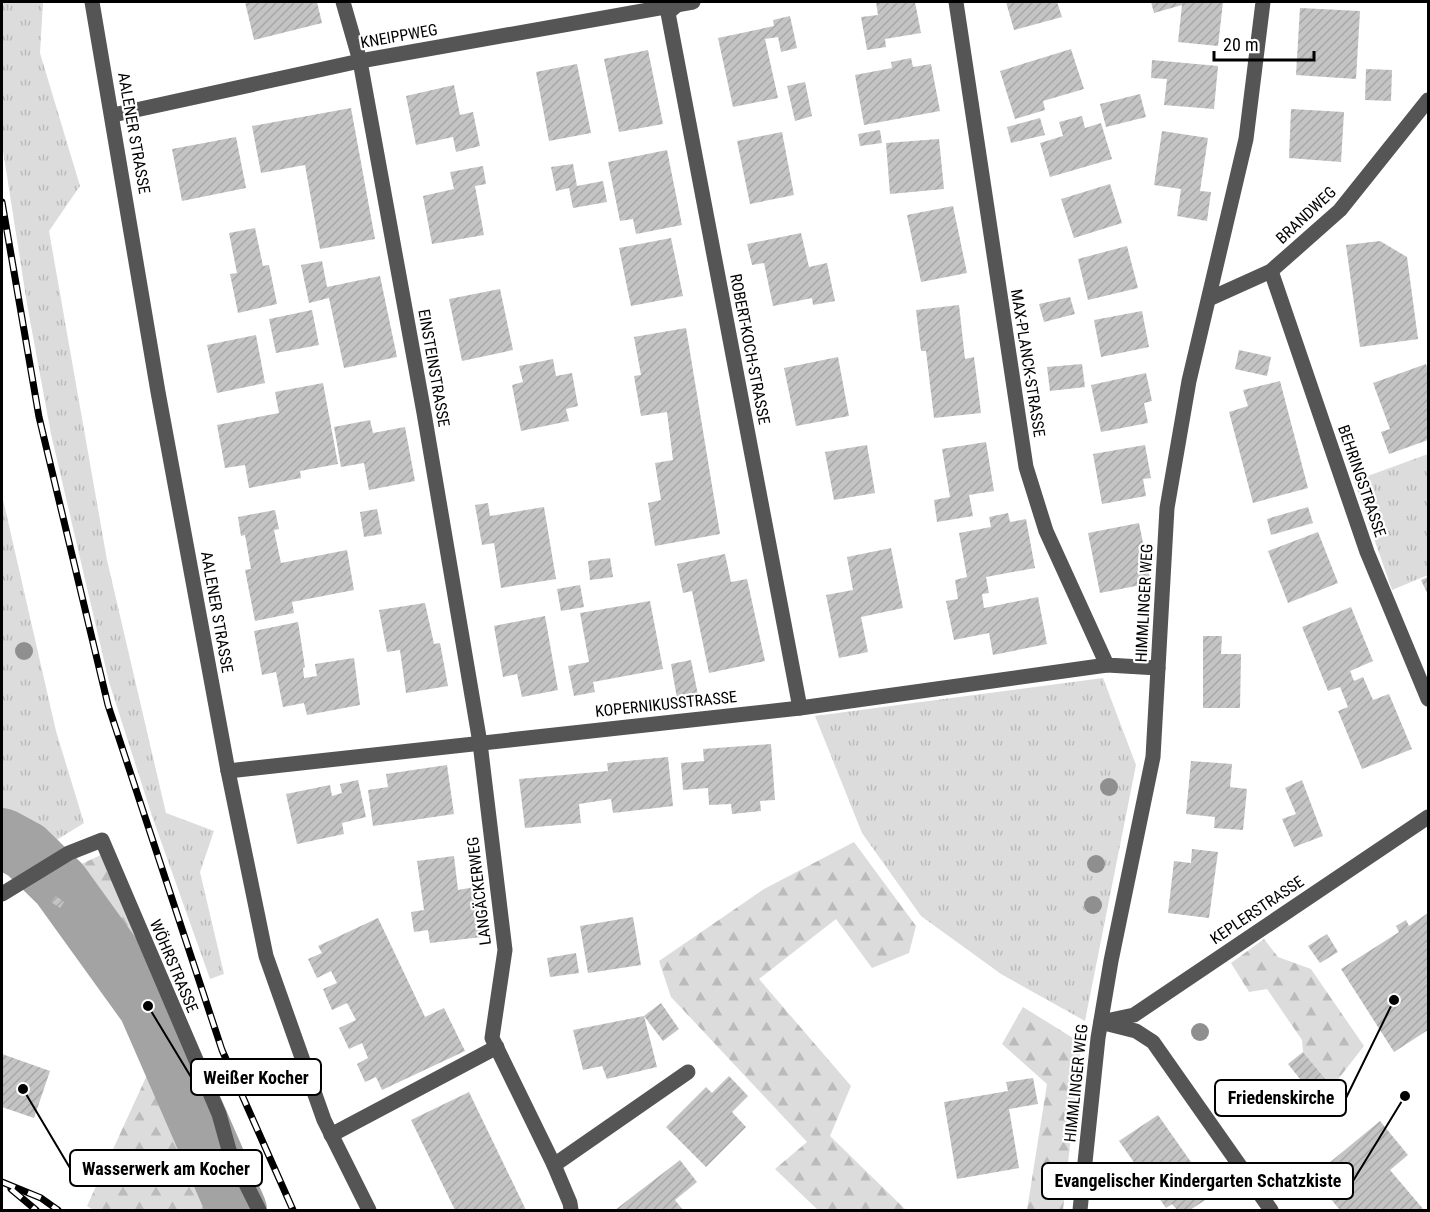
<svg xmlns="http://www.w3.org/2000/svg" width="1430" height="1212" viewBox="0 0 1430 1212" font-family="'Roboto Condensed',sans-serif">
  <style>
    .grass { fill: url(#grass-tufts) }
    .forest { fill: url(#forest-firs) }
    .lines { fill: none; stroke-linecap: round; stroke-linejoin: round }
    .river { stroke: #a3a3a3; stroke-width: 60 }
    .building { fill: url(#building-hatch) }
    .minor { stroke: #555; stroke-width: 15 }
    .rail-casing { stroke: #000; stroke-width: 7 }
    .rail { stroke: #fff; stroke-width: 4.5; stroke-dasharray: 14; stroke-linecap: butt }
    .tree { fill: #8f8f8f }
    .labels { text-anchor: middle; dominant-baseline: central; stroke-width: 4.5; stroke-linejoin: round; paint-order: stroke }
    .street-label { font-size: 16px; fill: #000; stroke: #fff }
    .leader { fill: none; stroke: #000; stroke-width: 2 }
    .callout-dot { fill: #000; stroke: #fff; stroke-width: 2 }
    .callout { fill: #fff; stroke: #000; stroke-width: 2 }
    .callout-label { font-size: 18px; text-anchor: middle; font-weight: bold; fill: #000 }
  </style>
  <defs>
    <pattern id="grass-tufts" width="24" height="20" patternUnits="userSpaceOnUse" patternTransform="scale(1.5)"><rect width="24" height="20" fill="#dcdcdc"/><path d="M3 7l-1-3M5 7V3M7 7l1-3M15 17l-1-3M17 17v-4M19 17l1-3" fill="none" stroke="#bbb"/></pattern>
    <pattern id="forest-firs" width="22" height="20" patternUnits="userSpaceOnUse" patternTransform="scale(1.5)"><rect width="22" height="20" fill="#dcdcdc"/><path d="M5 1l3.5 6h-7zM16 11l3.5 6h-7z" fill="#bbb"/></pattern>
    <pattern id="building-hatch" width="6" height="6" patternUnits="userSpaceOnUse" patternTransform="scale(1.5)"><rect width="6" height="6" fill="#c4c4c4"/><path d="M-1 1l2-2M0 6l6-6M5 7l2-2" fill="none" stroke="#a7a7a7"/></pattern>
  </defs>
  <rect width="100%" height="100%" fill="#fff"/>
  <!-- grass -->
  <g class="grass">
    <path d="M2,2H43L40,53L80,186L49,231L107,560L166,813L214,831L200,872L224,974L210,979L152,816L109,682L51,434L27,304L2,144Z"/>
    <path d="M1428,454V575L1392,590L1354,481Z"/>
    <path d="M2,495L56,731L84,823L2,874Z"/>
    <path d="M1103,678L1136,765L1085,1021L1001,974L921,916L862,833L815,716Z"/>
  </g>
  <!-- forest -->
  <g class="forest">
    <path d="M854,842L916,926L909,953L872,968L836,919L759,979L851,1086L830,1136L906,1210H818L775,1169L807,1142L671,997L659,961L764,889Z"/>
    <path d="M103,854L215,1117L211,1127L244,1210H93L87,1206L158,1051L66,871Z"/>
    <path d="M1264,939L1278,957L1311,969L1364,1046L1332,1087L1303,1052L1302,1040L1267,989L1249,992L1231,963Z"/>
    <path d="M1023,1007L1081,1043L1063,1210H1027L1047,1084L1002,1044Z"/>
  </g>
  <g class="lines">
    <!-- river -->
    <path class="river" d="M2,838L26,851L60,884L148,1006L237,1210"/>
  </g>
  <!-- building -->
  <g class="building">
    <path d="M245,2H317L322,23L254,40Z"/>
    <path d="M876,2H915L921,33L885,39L886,47L867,50L861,17L878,15Z"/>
    <path d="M1006,2H1057L1062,17L1014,30Z"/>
    <path d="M1151,2H1223L1218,46L1178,42L1182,5L1154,13Z"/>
    <path d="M1300,8L1360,11L1356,79L1296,75Z"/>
    <path d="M790,16L797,48L781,52L778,37L765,39L778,98L733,107L718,38L774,26L773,20Z"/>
    <path d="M1071,49L1084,89L1043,101L1045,110L1015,119L1000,71Z"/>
    <path d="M648,50L663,124L619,132L604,59Z"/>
    <path d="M911,58L913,67L931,64L940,111L864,125L855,75L892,68L891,62Z"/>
    <path d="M1152,60L1218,66L1214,109L1164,105L1167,79L1151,78Z"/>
    <path d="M577,64L591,133L549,141L536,72Z"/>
    <path d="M1366,69L1392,70L1391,101L1365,100Z"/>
    <path d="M805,82L812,116L795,121L787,86Z"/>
    <path d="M454,85L460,115L473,112L480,146L456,152L453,137L416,145L406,96Z"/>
    <path d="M1140,94L1146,117L1106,127L1100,104Z"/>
    <path d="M351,108L375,239L320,249L305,165L261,173L252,126Z"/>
    <path d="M1291,109L1344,112L1341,162L1289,158Z"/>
    <path d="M1082,116L1085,128L1101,123L1112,159L1050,177L1040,143L1063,136L1059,122Z"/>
    <path d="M1040,118L1045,135L1011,143L1007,127Z"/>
    <path d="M880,130L882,143L860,146L858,134Z"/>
    <path d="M1162,131L1208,138L1200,191L1211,192L1207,221L1177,216L1181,189L1154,185Z"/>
    <path d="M782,132L794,195L750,204L737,141Z"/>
    <path d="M236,137L246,188L182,201L172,149Z"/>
    <path d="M939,139L944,189L890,194L886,143Z"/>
    <path d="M667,150L682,225L636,234L633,219L620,221L608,162Z"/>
    <path d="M573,164L577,186L603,181L607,202L573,208L569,188L556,191L551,167Z"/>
    <path d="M483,166L486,184L475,186L484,235L432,244L423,196L454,189L450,172Z"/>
    <path d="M1110,184L1122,223L1074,238L1061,199Z"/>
    <path d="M953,206L967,273L921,282L907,215Z"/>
    <path d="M255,228L263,266L269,265L277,304L238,313L230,274L237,273L229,233Z"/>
    <path d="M801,233L809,267L827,263L835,301L813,305L812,298L773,306L764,263L752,265L747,244Z"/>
    <path d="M671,238L683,296L631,306L619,248Z"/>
    <path d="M1380,241L1407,257L1418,339L1360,347L1346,245Z"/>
    <path d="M1127,246L1138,288L1088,300L1078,259Z"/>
    <path d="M322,261L327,287L380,276L397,357L344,368L329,298L309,303L301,265Z"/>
    <path d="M500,289L513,350L462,361L449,299Z"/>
    <path d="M1070,297L1075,314L1044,322L1039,304Z"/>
    <path d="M959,305L965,359L974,357L981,413L934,418L926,351H921L916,310Z"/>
    <path d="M312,310L319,345L276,353L269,319Z"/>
    <path d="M1142,311L1149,347L1101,357L1094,320Z"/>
    <path d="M686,328L720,534L655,546L648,503L661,500L655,463L673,460L667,412L641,416L634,376L641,375L634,337Z"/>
    <path d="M256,335L265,383L217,393L207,345Z"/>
    <path d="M1239,350L1271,357L1267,376L1235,369Z"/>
    <path d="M838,357L849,416L796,426L784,368Z"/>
    <path d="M553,359L556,376L572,373L578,406L566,409L569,421L521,431L512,385L523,382L519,366Z"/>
    <path d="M1082,364L1085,387L1050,391L1047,367Z"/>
    <path d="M1426,364L1428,371V440L1389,454L1381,432L1390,429L1373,383Z"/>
    <path d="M1146,373L1152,401L1144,403L1148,423L1101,432L1091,385Z"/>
    <path d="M1280,381L1308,488L1253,503L1229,412L1248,406L1243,390Z"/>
    <path d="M323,383L338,464L300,471L301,478L249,488L245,465L225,468L217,425L279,413L275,392Z"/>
    <path d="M370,420L373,433L405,427L415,481L369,490L364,463L341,467L334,427Z"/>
    <path d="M986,442L994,491L969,495L973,516L937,522L934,500L950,497L942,449Z"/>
    <path d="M867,445L875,493L834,500L825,452Z"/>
    <path d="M1145,445L1151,478L1143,479L1146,496L1102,504L1093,454Z"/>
    <path d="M488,503L490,516L544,507L556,579L501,588L494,543L482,545L475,505Z"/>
    <path d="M1308,507L1313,523L1271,535L1267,519Z"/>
    <path d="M377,509L382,534L364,537L360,512Z"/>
    <path d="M275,510L279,529L274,530L281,563L347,550L354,590L292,602L294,613L255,621L245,570L251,569L245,535L241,536L238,517Z"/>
    <path d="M1008,513L1010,522L1026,519L1035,568L986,577L989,593L982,594L984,608L1038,597L1047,644L993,655L989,633L954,640L946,601L958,599L955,580L967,577L959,533L991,527L989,517Z"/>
    <path d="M1139,523L1151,583L1100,593L1088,533Z"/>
    <path d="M1318,532L1338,583L1288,603L1268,551Z"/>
    <path d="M891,548L903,608L861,617L868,652L839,658L826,595L853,590L847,557Z"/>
    <path d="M725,554L731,582L747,579L765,661L709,673L692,591L683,593L677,564Z"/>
    <path d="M610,558L613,577L590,580L588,561Z"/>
    <path d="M1428,577V595L1421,580Z"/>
    <path d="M580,585L584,607L561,611L557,589Z"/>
    <path d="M650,601L663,669L593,682L595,692L574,696L568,666L589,662L580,613Z"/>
    <path d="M425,603L434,644L440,643L448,686L406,693L400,650L387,652L379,610Z"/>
    <path d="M1351,607L1373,661L1350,671L1354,681L1363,677L1373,700L1389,694L1412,749L1362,769L1338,711L1348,707L1340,687L1328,691L1302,627Z"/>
    <path d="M545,616L558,690L522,697L517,674L503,677L494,626Z"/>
    <path d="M298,622L305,667L303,668L304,678L317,676L315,664L354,658L360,705L307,715L304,703L283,707L276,672L262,675L254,631Z"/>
    <path d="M1203,636H1222L1221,654H1241L1240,708H1203Z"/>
    <path d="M691,660L699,700L678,704L671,664Z"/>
    <path d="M771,744L775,800L760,801L761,811L732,814L731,804L709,805L708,788L683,790L681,763L704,761L703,749Z"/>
    <path d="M668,757L673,806L613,813L611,799L579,804L581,823L525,828L519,779L608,771L607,763Z"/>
    <path d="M1191,761L1232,764L1230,787L1247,789L1243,830L1214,828L1215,817L1186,814Z"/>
    <path d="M447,765L454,814L373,826L368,790L388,787L386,774Z"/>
    <path d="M358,780L366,817L342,823L344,834L297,844L286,794L330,785L332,796L342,793L340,784Z"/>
    <path d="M1302,780L1323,836L1294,847L1282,819L1296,814L1285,788Z"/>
    <path d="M1192,849L1218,852L1209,918L1168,913L1174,861L1191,863Z"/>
    <path d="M454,856L458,890L475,887L482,937L430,943L428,930L414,932L411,912L424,910L417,861Z"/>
    <path d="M56,896L64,902L60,908L51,902Z"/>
    <path d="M1428,913V1030L1394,1052L1341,969L1399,932L1396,926L1406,920L1409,926Z"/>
    <path d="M633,917L641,965L588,973L580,926Z"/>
    <path d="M378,918L425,1017L444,1008L465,1051L382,1090L376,1077L365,1082L357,1064L368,1058L362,1043L349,1049L339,1028L356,1020L347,1003L332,1010L323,989L337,983L331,971L317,978L308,959L322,953L318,946Z"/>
    <path d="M1327,934L1338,952L1320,963L1308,946Z"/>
    <path d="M576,953L579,973L550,977L547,958Z"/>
    <path d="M661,1003L679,1029L663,1041L644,1016L657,1067L607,1079L602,1066L583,1070L573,1030L644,1016Z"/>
    <path d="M1303,1052L1332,1087L1316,1099L1288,1064Z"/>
    <path d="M2,1054L50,1071L34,1118L2,1107Z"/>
    <path d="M729,1076L748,1096L732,1112L746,1127L706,1167L666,1127L706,1087L712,1093Z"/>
    <path d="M1033,1078L1038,1104L1009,1109L1019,1168L957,1179L944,1102L1008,1091L1006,1082Z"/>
    <path d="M469,1092L526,1210H455L411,1120Z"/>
    <path d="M1158,1115L1198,1172L1188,1180L1193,1188L1201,1183L1210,1197L1190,1210H1177L1172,1204L1166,1208L1119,1141Z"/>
    <path d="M1380,1121L1408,1155L1390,1170L1424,1210H1340L1312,1177Z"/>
    <path d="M680,1160L697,1182L675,1200L683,1210H615Z"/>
  </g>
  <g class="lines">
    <!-- minor -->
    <g class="minor">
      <path d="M92,2L158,392L228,771L266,956L324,1120L369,1210"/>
      <path d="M343,2L360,61L424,413L480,743L505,950L492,1038L554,1165L570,1203L571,1210"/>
      <path d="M677,2V5L668,13L800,708"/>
      <path d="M956,2L1026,467L1046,531L1107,665L1158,668"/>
      <path d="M113,115L360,61L693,2"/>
      <path d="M1271,271L1367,552L1428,699"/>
      <path d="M1209,299L1271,271L1340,210L1428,100"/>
      <path d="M228,771L800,708L1107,665"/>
      <path d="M2,894L69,853L102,840L219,1114L229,1150L259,1210"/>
      <path d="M1101,1022L1134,1015L1428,817"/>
      <path d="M1104,1023L1136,1031L1153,1042L1271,1210"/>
      <path d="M331,1135L497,1047"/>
      <path d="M554,1165L688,1072"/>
      <path d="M1080,1210L1098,1038L1111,961L1153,757L1167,508L1189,381L1246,139L1263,2"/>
    </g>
    <defs>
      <g id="rail">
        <path d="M2,202L39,417L108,705L222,1050L293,1210"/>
        <path d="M2,1182L41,1198L58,1210"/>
        <path d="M11,1189L36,1210"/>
      </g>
    </defs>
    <!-- rail casing -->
    <use href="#rail" class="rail-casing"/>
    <!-- rail -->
    <use href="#rail" class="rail"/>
  </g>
  <!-- trees -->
  <g class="tree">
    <circle cx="24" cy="651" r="9"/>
    <circle cx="1109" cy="787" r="9"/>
    <circle cx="1096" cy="864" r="9"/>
    <circle cx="1093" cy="905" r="9"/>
    <circle cx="1200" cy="1032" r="9"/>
  </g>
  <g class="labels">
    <!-- street labels -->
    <g class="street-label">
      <text transform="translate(399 36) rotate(-10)">KNEIPPWEG</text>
      <text transform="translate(134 133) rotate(80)">AALENER STRASSE</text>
      <text transform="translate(1306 215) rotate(-43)">BRANDWEG</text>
      <text transform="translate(750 349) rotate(79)">ROBERT-KOCH-STRASSE</text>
      <text transform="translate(1028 363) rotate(81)">MAX-PLANCK-STRASSE</text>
      <text transform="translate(434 368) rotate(80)">EINSTEINSTRASSE</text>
      <text transform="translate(1362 481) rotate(71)">BEHRINGSTRASSE</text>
      <text transform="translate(1144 603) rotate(-87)">HIMMLINGER WEG</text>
      <text transform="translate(217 612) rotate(80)">AALENER STRASSE</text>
      <text transform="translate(666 704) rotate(-6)">KOPERNIKUSSTRASSE</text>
      <text transform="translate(479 891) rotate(-97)">LANGÄCKERWEG</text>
      <text transform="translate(1257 910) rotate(-34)">KEPLERSTRASSE</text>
      <text transform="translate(174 966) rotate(67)">WÖHRSTRASSE</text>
      <text transform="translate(1076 1083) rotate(-84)">HIMMLINGER WEG</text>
    </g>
  </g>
  <!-- callouts -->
  <path class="leader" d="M148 1006L191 1077M1394 1000L1346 1098M23 1089L70 1168M1405 1096L1353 1181"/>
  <g class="callout-dot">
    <circle cx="148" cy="1006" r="6"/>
    <circle cx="1394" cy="1000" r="6"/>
    <circle cx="23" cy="1089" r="6"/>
    <circle cx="1405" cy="1096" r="6"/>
  </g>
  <g class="callout">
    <rect x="191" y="1059" width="130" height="36" rx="6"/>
    <rect x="1215" y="1080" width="131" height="36" rx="6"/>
    <rect x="70" y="1150" width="192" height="36" rx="6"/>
    <rect x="1042" y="1163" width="311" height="36" rx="6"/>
  </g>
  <g class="callout-label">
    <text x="256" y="1084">Weißer Kocher</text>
    <text x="1281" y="1104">Friedenskirche</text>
    <text x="166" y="1175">Wasserwerk am Kocher</text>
    <text x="1198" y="1187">Evangelischer Kindergarten Schatzkiste</text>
  </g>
  <!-- border -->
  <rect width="1430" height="1212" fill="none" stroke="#000000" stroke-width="6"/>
  <!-- scale -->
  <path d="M1214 51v9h100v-9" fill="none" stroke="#000000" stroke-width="3"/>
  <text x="1223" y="51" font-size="18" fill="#000000" stroke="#ffffff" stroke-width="4.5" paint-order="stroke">20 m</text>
</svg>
